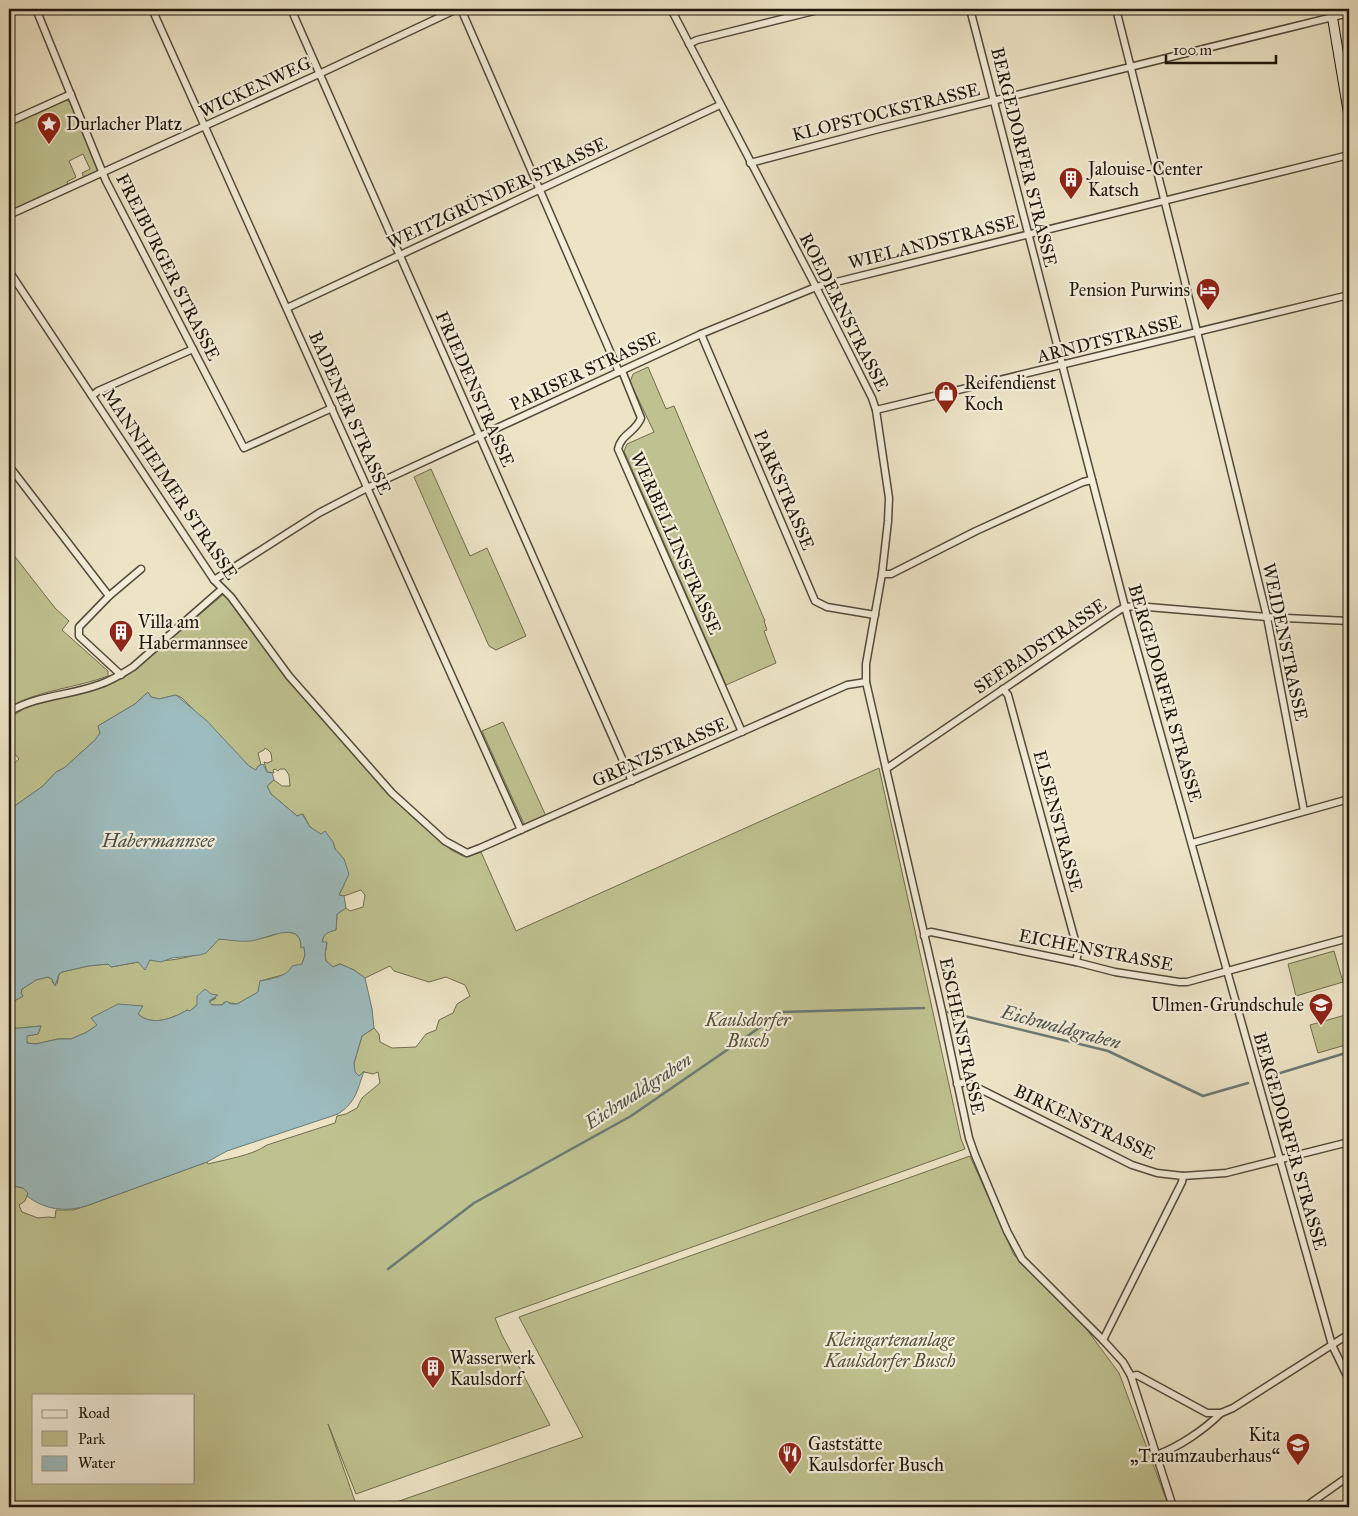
<svg xmlns="http://www.w3.org/2000/svg" width="1358" height="1516" viewBox="0 0 1358 1516" font-family="'IM FELL Great Primer',serif">
  <style>
    .green { fill: #bfc290; stroke: #6e6c4e; fill-rule: evenodd }
    .water { fill: #9dbcbf; stroke: #6a7a77 }
    .lines { fill: none; stroke-linecap: round; stroke-linejoin: round }
    .stream { stroke: #6a7a77; stroke-width: 2.5 }
    .street-casing { stroke: #524a3a; stroke-width: 9 }
    .secondary-casing { stroke: #1e160b; stroke-width: 11 }
    .street { stroke: #f3edda; stroke-width: 6 }
    .secondary { stroke: #f3edda; stroke-width: 9 }
    .labels { text-anchor: middle; dominant-baseline: central; stroke-width: 4.5; stroke-linejoin: round; paint-order: stroke }
    .street-label { font-size: 18px; fill: #1e160b; stroke: #f3edda }
    .poi-label { font-size: 18px; fill: #1e160b; stroke: #f3edda; text-anchor: start }
    .park-label { font-size: 18px; font-style: italic; fill: #56523a; stroke: #f3edda }
    .water-label { font-size: 19px; font-style: italic; fill: #4a504a; stroke: #f3edda }
  </style>
  <rect width="100%" height="100%" fill="#ede4c6"/>
  <filter id="stains"><feTurbulence type="fractalNoise" baseFrequency=".004" numOctaves="4"/><feColorMatrix values="0 0 0 0 .2 0 0 0 0 .09 0 0 0 0 .02 0 0 0 .5 -.17"/></filter>
  <radialGradient id="worn" r=".72"><stop offset=".6" stop-color="#630" stop-opacity="0"/><stop offset="1" stop-color="#630" stop-opacity=".3"/></radialGradient>
  <!-- green -->
  <g class="green">
    <path d="M64,99L72,103L98,167L97,172L84,178L82,173L90,169L83,154L69,161L76,177L67,182L68,185L9,212V124Z"/>
    <path d="M648,367L666,409L674,406L765,621H764L767,630L764,631L776,663L726,685L624,451L627,444L654,432L630,382L633,374Z"/>
    <path d="M431,469L470,556L487,548L526,636L496,650L489,646L414,477Z"/>
    <path d="M9,549L55,608L69,621L62,630L108,671V676C76,688 39,690 9,707Z"/>
    <path d="M224,594L288,681L409,814L451,850L463,856L472,855L481,852L516,931L879,768L961,1139L965,1149L495,1318L502,1335L550,1425L356,1494L328,1424L357,1507H9V1185L23,1188L28,1193L25,1201L19,1205L22,1212L38,1218L49,1217L55,1218L56,1210H73L86,1206L207,1162L208,1164C227,1159 251,1156 267,1145L335,1123L337,1116L346,1114L357,1108L362,1098L380,1083L378,1072L373,1074L364,1072L359,1076L354,1072V1063L362,1036L374,1028L379,1034L380,1042L392,1048L416,1047L426,1034L436,1030L439,1020L453,1013L457,1004L470,996L465,985L446,977L429,982L394,971L390,966L365,978L354,970L340,964L333,967L326,961L325,954L327,943L322,942C324,933 327,932 336,930L337,914L346,908L350,911L363,907L365,895L361,890L344,896L339,895L344,885V859L335,849L333,842L325,832L321,835L310,827L303,814L297,816L271,794L267,786L274,780L282,786H290L289,775L285,769H280L278,771L275,769L273,770L274,773L267,772L264,762L267,763L272,761L271,753L268,750L265,748L264,750L258,753L261,765L256,771L249,766L182,698L176,695L159,699L151,697L148,692L135,704L98,726L100,733L95,740L64,768L56,772L43,786L9,810V768L19,759L9,747V719L26,707L104,687L126,676ZM34,1395H194V1482H34Z"/>
    <path d="M503,722L546,816L524,824L482,731Z"/>
    <path d="M281,932C293,932 301,933 301,947H304L305,955L302,964L292,969L286,974L260,981L259,992L237,1004L224,1002L222,1005H212L209,1002L216,998L197,1005L190,1011L187,1010C174,1018 152,1027 138,1014L142,1006L91,1018L98,1025L87,1032L71,1039H58L36,1044L27,1043L26,1036L38,1034L41,1026L9,1029V1004L23,996L21,993L22,989L36,980L47,977L52,979L53,983L57,984L59,974L62,972L88,966L108,964L111,967L138,962L142,965L150,960C163,963 195,957 208,950C212,948 215,942 219,939C242,940 259,942 281,932Z"/>
    <path d="M1334,951L1343,982L1296,996L1288,964Z"/>
    <path d="M1349,1014V1044L1318,1053L1310,1025Z"/>
    <path d="M970,1156L1014,1255L1082,1323L1119,1373L1169,1507H382L583,1437L519,1317Z"/>
  </g>
  <!-- water -->
  <path class="water" d="M148,692L151,697L159,699L176,695L207,721L249,766L256,770L258,766L263,764L267,772L272,773L274,780L267,786L271,794L297,816L302,814L310,827L321,834L325,831L333,842L335,849L344,859L349,874L339,895L344,896L346,908L337,914L336,930C328,932 324,933 322,942H327L325,954L326,961L333,967L340,964L354,970L365,978L372,1009L374,1028L362,1036L354,1063L355,1072L359,1076L364,1071C357,1091 356,1102 338,1114L227,1151L207,1162L86,1206C65,1212 45,1210 27,1196L28,1193L23,1188L9,1185V1029L41,1026L38,1034L27,1036V1043L36,1044L58,1039H71L87,1032L97,1025L91,1018L118,1004L143,1006L138,1014C152,1027 174,1018 187,1010L190,1011L197,1005V996L205,989L211,994L218,995L209,1001L212,1005H222L227,1001L230,1004H237L258,992L260,981C271,979 287,977 292,966L302,964L305,955L304,947L301,948C302,918 265,940 250,941C240,942 229,940 219,939L206,953L200,955L172,958L161,962L150,960L145,970L138,962L111,967L108,964L88,966L62,972L59,974L55,986L52,979L48,977L36,980L22,989L21,993L23,996L9,1004V810L43,786L56,772L64,768L95,740L100,733L98,726L135,704Z"/>
  <g class="lines">
    <!-- stream -->
    <g class="stream">
      <path d="M948,1012L1108,1051L1203,1096L1248,1083"/>
      <path d="M1267,1077L1349,1052"/>
      <path d="M388,1269L474,1203L631,1116L782,1012L924,1008"/>
    </g>
    <defs>
      <g id="street">
        <path d="M36,9L106,181L244,448L332,408"/>
        <path d="M152,9L521,830"/>
        <path d="M291,9L632,781"/>
        <path d="M461,9L619,372"/>
        <path d="M671,9L816,287L872,398L876,410L889,498L888,521L882,574L866,664V682L942,1011L969,1138L975,1155L1007,1231L1022,1259L1103,1340L1123,1362L1131,1376L1173,1507"/>
        <path d="M970,9L1125,607L1332,1345L1349,1380"/>
        <path d="M1116,9L1180,262L1267,617L1304,811"/>
        <path d="M689,44L697,40L822,9"/>
        <path d="M9,122L71,94"/>
        <path d="M750,163L879,129L1349,13"/>
        <path d="M9,215L319,74L457,9"/>
        <path d="M9,271L214,580L231,597L289,676L392,793L445,841L467,853L480,848L847,685L866,682"/>
        <path d="M287,308L720,105"/>
        <path d="M701,334L815,601L827,607L875,615"/>
        <path d="M622,371L641,418C636,432 621,434 618,449L742,732"/>
        <path d="M92,396L98,391L193,349"/>
        <path d="M876,410L1349,295"/>
        <path d="M9,466L109,596"/>
        <path d="M882,574H891L976,531L1083,482L1092,480"/>
        <path d="M214,580L319,513L367,488L701,334L816,287L1349,155"/>
        <path d="M121,675L79,636V627L109,596L141,569"/>
        <path d="M1003,689L1008,695L1076,944L1078,952L1076,962"/>
        <path d="M9,712C37,695 68,696 98,685C111,681 122,674 133,667L222,589"/>
        <path d="M886,769L1118,611L1125,607L1136,606L1267,617L1349,621"/>
        <path d="M1192,843L1349,799"/>
        <path d="M924,936L927,933L931,932L1076,962L1115,972L1179,982H1187L1349,938"/>
        <path d="M957,1084L966,1082L1132,1165L1157,1173L1183,1176L1226,1173L1349,1142"/>
        <path d="M1103,1340L1182,1182L1183,1176"/>
        <path d="M1131,1376L1137,1375L1207,1413H1221L1233,1408L1349,1334"/>
        <path d="M1156,1455C1178,1448 1205,1429 1221,1413"/>
        <path d="M1305,1507L1349,1476"/>
      </g>
      <path id="secondary" d="M1331,9L1349,116"/>
    </defs>
    <!-- street casing -->
    <use href="#street" class="street-casing"/>
    <!-- secondary casing -->
    <use href="#secondary" class="secondary-casing"/>
    <!-- street -->
    <use href="#street" class="street"/>
    <!-- secondary -->
    <use href="#secondary" class="secondary"/>
  </g>
  <!-- icons -->
  <defs>
    <symbol id="sight-pin" viewBox="-11 -11 22 30"><path d="M0 17L-7.5 6A9.5 9.5 0 1 1 7.5 6Z" fill="#8f2418" stroke="#f3edda"/><path d="M0-6L1.8-2.2L6-1.7L2.9 1.2L3.7 5.4L0 3.3L-3.7 5.4L-2.9 1.2L-6-1.7L-1.8-2.2Z" fill="#fff"/></symbol>
    <symbol id="building-pin" viewBox="-11 -11 22 30"><path d="M0 17L-7.5 6A9.5 9.5 0 1 1 7.5 6Z" fill="#8f2418" stroke="#f3edda"/><path d="M-4-6H4V6H1V3H-1V6H-4ZM-2.5-4.3h1.7v1.8h-1.7ZM.8-4.3h1.7v1.8H.8ZM-2.5-1h1.7V.8h-1.7ZM.8-1h1.7V.8H.8Z" fill="#fff"/></symbol>
    <symbol id="hotel-pin" viewBox="-11 -11 22 30"><path d="M0 17L-7.5 6A9.5 9.5 0 1 1 7.5 6Z" fill="#8f2418" stroke="#f3edda"/><path d="M-6-4.5h1.5V1H6V5H4.5V3h-9V5H-6ZM-4 0a1.8 1.8 0 1 1 3.6 0ZM.5 0V-2.5h3Q6-2.5 6 0Z" fill="#fff"/></symbol>
    <symbol id="shop-pin" viewBox="-11 -11 22 30"><path d="M0 17L-7.5 6A9.5 9.5 0 1 1 7.5 6Z" fill="#8f2418" stroke="#f3edda"/><path d="M-5-2.5h2.3a2.7 3.5 0 0 1 5.4 0H5L5.5 6h-11ZM-1.5-2.5h3a1.5 2.3 0 0 0-3 0Z" fill="#fff"/></symbol>
    <symbol id="school-pin" viewBox="-11 -11 22 30"><path d="M0 17L-7.5 6A9.5 9.5 0 1 1 7.5 6Z" fill="#8f2418" stroke="#f3edda"/><path d="M0-5L7-2L0 1L-7-2ZM-4 1L0 2.5L4 1V4Q0 6-4 4Z" fill="#fff"/></symbol>
    <symbol id="restaurant-pin" viewBox="-11 -11 22 30"><path d="M0 17L-7.5 6A9.5 9.5 0 1 1 7.5 6Z" fill="#8f2418" stroke="#f3edda"/><path d="M-5-6h1v4h1v-4h1v4h1v-4h1v5L-1.5 .5V6h-2V.5L-5-1ZM5-6V6H3V1.5H1.5Q1.5-4 5-6Z" fill="#fff"/></symbol>
  </defs>
  <g fill-rule="evenodd">
    <use href="#sight-pin" x="35" y="110" width="28" height="38"/>
    <use href="#building-pin" x="1057" y="165" width="28" height="38"/>
    <use href="#hotel-pin" x="1194" y="276" width="28" height="38"/>
    <use href="#shop-pin" x="932" y="379" width="28" height="38"/>
    <use href="#building-pin" x="107" y="618" width="28" height="38"/>
    <use href="#school-pin" x="1307" y="991" width="28" height="38"/>
    <use href="#building-pin" x="419" y="1354" width="28" height="38"/>
    <use href="#school-pin" x="1284" y="1431" width="28" height="38"/>
    <use href="#restaurant-pin" x="776" y="1440" width="28" height="38"/>
  </g>
  <g class="labels">
    <!-- street labels -->
    <g class="street-label">
      <text transform="translate(255 87) rotate(-25)">WICKENWEG</text>
      <text transform="translate(886 112) rotate(-14)">KLOPSTOCKSTRASSE</text>
      <text transform="translate(1024 157) rotate(76)">BERGEDORFER STRASSE</text>
      <text transform="translate(497 193) rotate(-25)">WEITZGRÜNDER STRASSE</text>
      <text transform="translate(933 242) rotate(-14)">WIELANDSTRASSE</text>
      <text transform="translate(168 267) rotate(63)">FREIBURGER STRASSE</text>
      <text transform="translate(844 312) rotate(63)">ROEDERNSTRASSE</text>
      <text transform="translate(1109 339) rotate(-14)">ARNDTSTRASSE</text>
      <text transform="translate(585 371) rotate(-25)">PARISER STRASSE</text>
      <text transform="translate(475 389) rotate(66)">FRIEDENSTRASSE</text>
      <text transform="translate(350 413) rotate(66)">BADENER STRASSE</text>
      <text transform="translate(170 484) rotate(56)">MANNHEIMER STRASSE</text>
      <text transform="translate(784 490) rotate(67)">PARKSTRASSE</text>
      <text transform="translate(676 543) rotate(66)">WERBELLINSTRASSE</text>
      <text transform="translate(1285 642) rotate(78)">WEIDENSTRASSE</text>
      <text transform="translate(1040 646) rotate(-34)">SEEBADSTRASSE</text>
      <text transform="translate(1165 693) rotate(74)">BERGEDORFER STRASSE</text>
      <text transform="translate(660 752) rotate(-24)">GRENZSTRASSE</text>
      <text transform="translate(1058 821) rotate(75)">ELSENSTRASSE</text>
      <text transform="translate(1096 950) rotate(11)">EICHENSTRASSE</text>
      <text transform="translate(962 1036) rotate(78)">ESCHENSTRASSE</text>
      <text transform="translate(1085 1122) rotate(25)">BIRKENSTRASSE</text>
      <text transform="translate(1290 1141) rotate(74)">BERGEDORFER STRASSE</text>
    </g>
    <!-- poi labels -->
    <g class="poi-label">
      <text x="66" y="124">Durlacher Platz</text>
      <text x="1088" y="169">Jalouise-Center<tspan x="1088" dy="21">Katsch</tspan></text>
      <text x="1190" y="290" text-anchor="end">Pension Purwins</text>
      <text x="964" y="383">Reifendienst<tspan x="964" dy="21">Koch</tspan></text>
      <text x="138" y="622">Villa am<tspan x="138" dy="21">Habermannsee</tspan></text>
      <text x="1304" y="1005" text-anchor="end">Ulmen-Grundschule</text>
      <text x="450" y="1358">Wasserwerk<tspan x="450" dy="21">Kaulsdorf</tspan></text>
      <text x="1280" y="1435" text-anchor="end">Kita<tspan x="1280" dy="21">„Traumzauberhaus“</tspan></text>
      <text x="808" y="1444">Gaststätte<tspan x="808" dy="21">Kaulsdorfer Busch</tspan></text>
    </g>
    <!-- park labels -->
    <g class="park-label">
      <text x="748" y="1020">Kaulsdorfer<tspan x="748" dy="21">Busch</tspan></text>
      <text x="890" y="1340">Kleingartenanlage<tspan x="890" dy="21">Kaulsdorfer Busch</tspan></text>
    </g>
    <!-- water labels -->
    <g class="water-label">
      <text x="158" y="840">Habermannsee</text>
      <text transform="translate(1061 1027) rotate(15)">Eichwaldgraben</text>
      <text transform="translate(638 1091) rotate(-33)">Eichwaldgraben</text>
    </g>
  </g>
  <!-- margin -->
  <rect width="1358" height="1516" fill="none" stroke="#ede4c6" stroke-width="30"/>
  <rect x="10" y="10" width="1338" height="1496" fill="none" stroke="#1e160b" stroke-width="2.5"/>
  <rect x="15" y="15" width="1328" height="1486" fill="none" stroke="#1e160b"/>
  <!-- legend -->
  <rect x="32" y="1394" width="162" height="90" fill="#f3edda" stroke="#9e9787"/>
  <rect x="42" y="1410" width="25" height="8" fill="#f3edda" stroke="#9e9787"/>
  <text x="78" y="1418" font-size="15" fill="#1e160b">Road</text>
  <rect x="42" y="1431" width="25" height="15" fill="#bfc290" stroke="#9e9787"/>
  <text x="78" y="1444" font-size="15" fill="#1e160b">Park</text>
  <rect x="42" y="1456" width="25" height="15" fill="#9dbcbf" stroke="#9e9787"/>
  <text x="78" y="1468" font-size="15" fill="#1e160b">Water</text>
  <!-- scale -->
  <path d="M1166 55v8h110v-8" fill="none" stroke="#1e160b" stroke-width="2.5"/>
  <text x="1173" y="55" font-size="15" fill="#1e160b" stroke="#f3edda" stroke-width="4" paint-order="stroke">100 m</text>
  <rect width="100%" height="100%" filter="url(#stains)"/>
  <rect width="100%" height="100%" fill="url(#worn)"/>
</svg>
